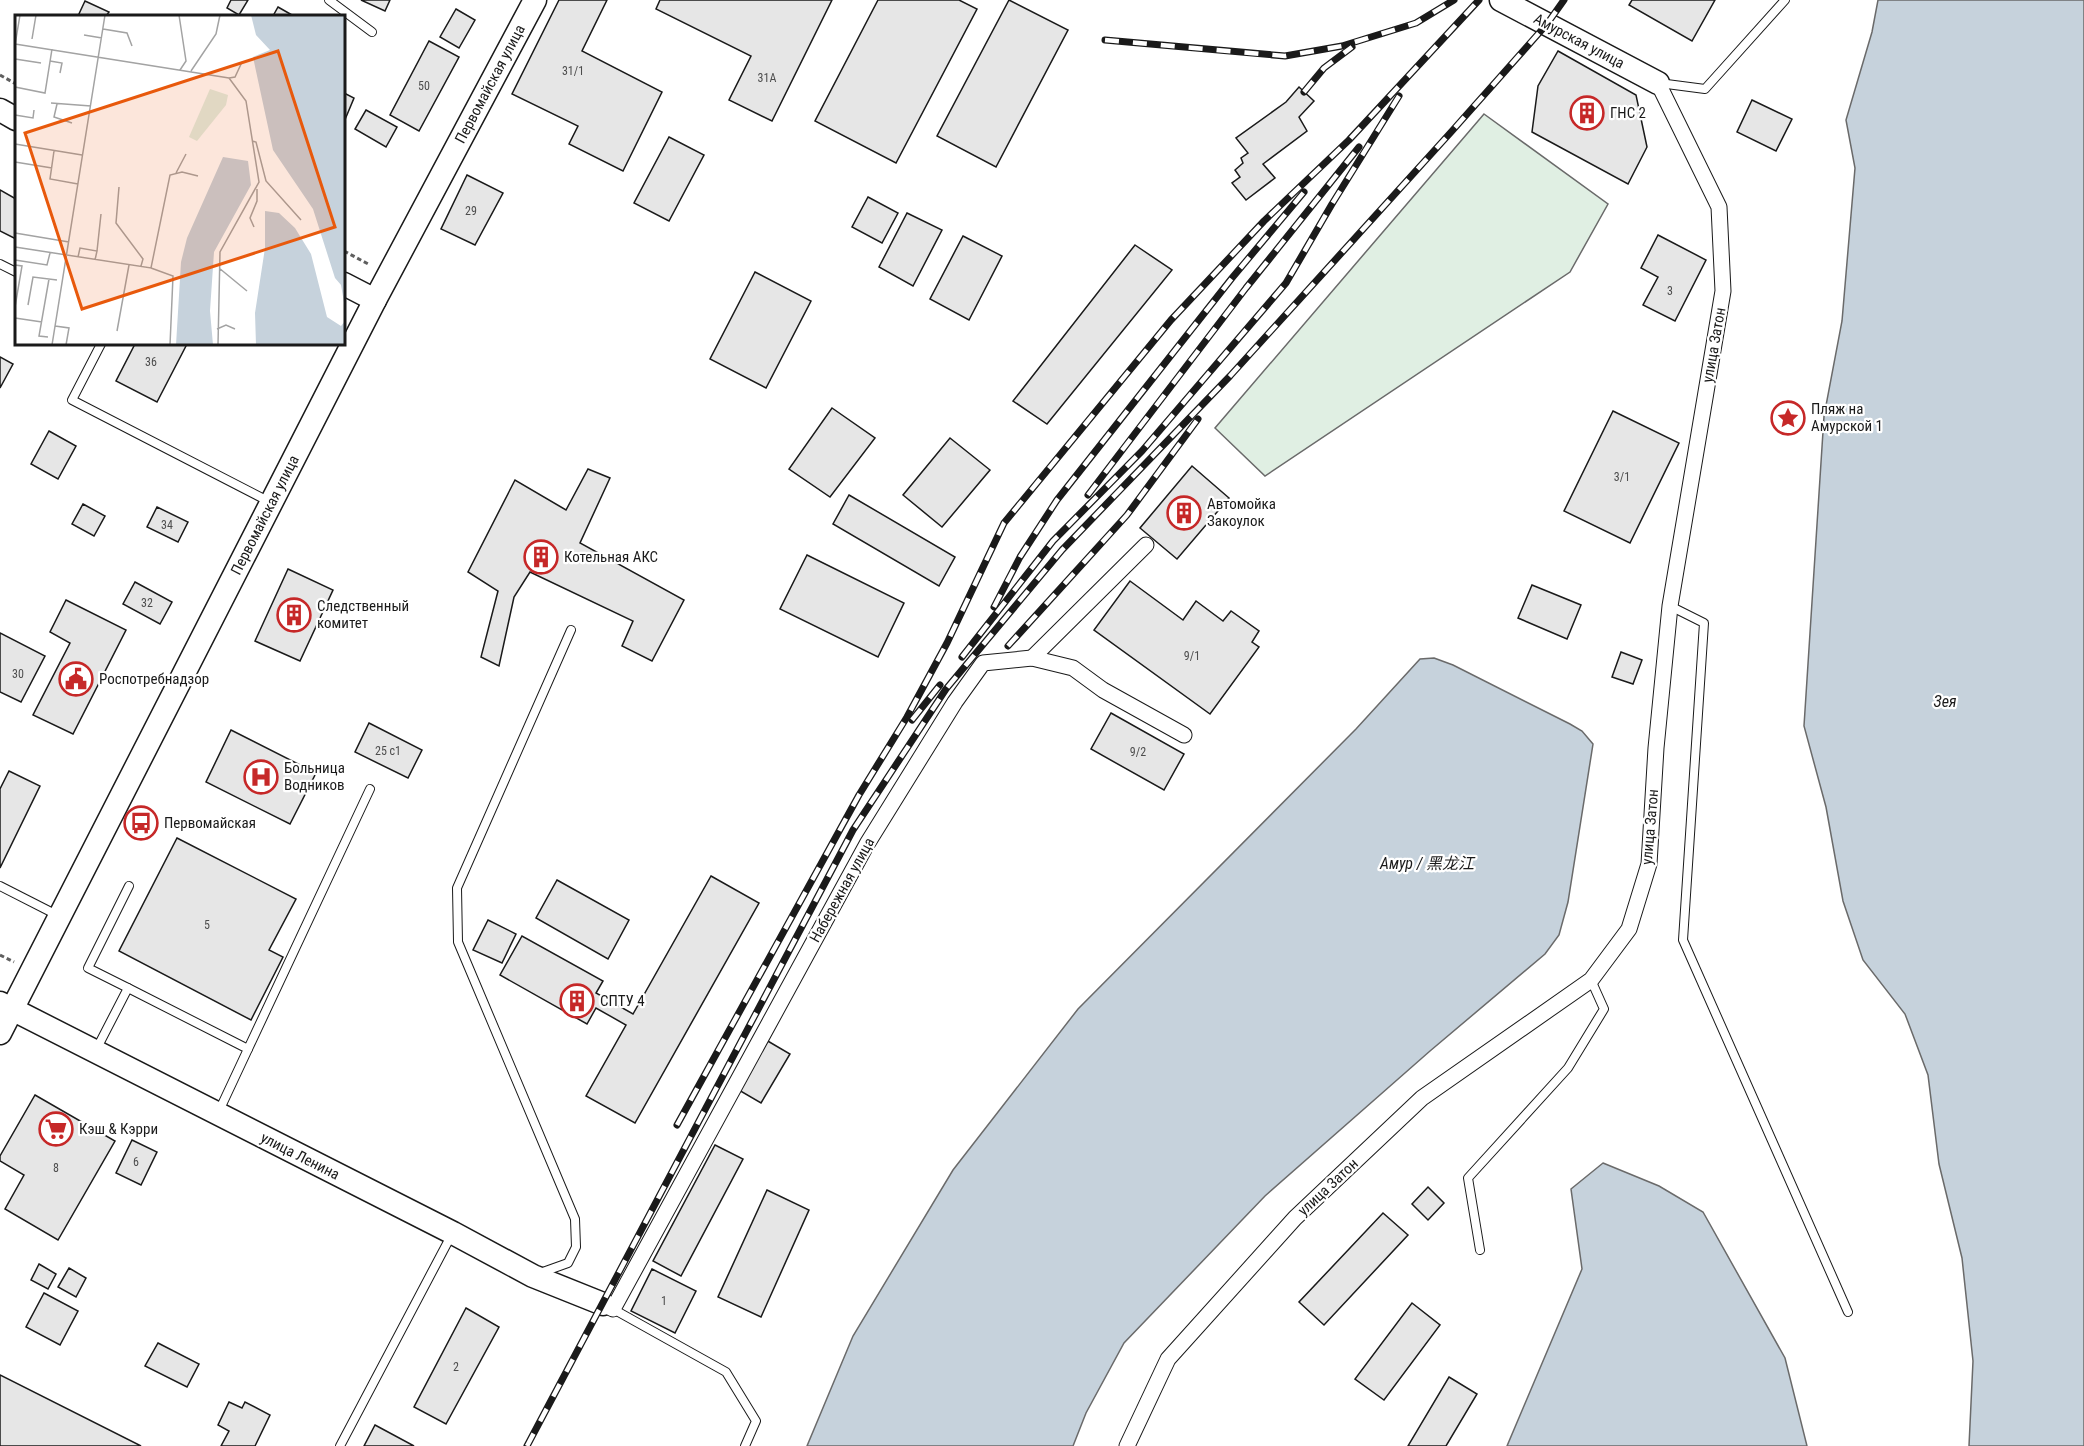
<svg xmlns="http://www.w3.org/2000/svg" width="2084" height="1446" viewBox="0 0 2084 1446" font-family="'Roboto Condensed','Noto Sans SC',sans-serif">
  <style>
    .green { fill: #e0efe3; stroke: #6a6a6a; stroke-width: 1.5 }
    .water { fill: #c6d2dc; stroke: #6a6a6a; stroke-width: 1.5 }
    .building { fill: #e6e6e6; stroke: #1a1a1a; stroke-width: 1.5 }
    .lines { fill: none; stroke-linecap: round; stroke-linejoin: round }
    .lane-casing { stroke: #1a1a1a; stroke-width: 10 }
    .street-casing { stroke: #1a1a1a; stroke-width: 17 }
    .secondary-casing { stroke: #1a1a1a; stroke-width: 25 }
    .path { stroke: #5f5f5f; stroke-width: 3; stroke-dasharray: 4.5 3; stroke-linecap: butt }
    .lane { stroke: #fff; stroke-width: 8 }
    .street { stroke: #fff; stroke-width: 15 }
    .secondary { stroke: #fff; stroke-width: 22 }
    .rail-casing { stroke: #1a1a1a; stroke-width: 7 }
    .rail { stroke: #fff; stroke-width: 4.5; stroke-dasharray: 14; stroke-linecap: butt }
    .labels { text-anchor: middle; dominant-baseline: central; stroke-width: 4.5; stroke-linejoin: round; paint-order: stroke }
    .number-label { font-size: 12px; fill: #4d4d4d }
    .street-label { font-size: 15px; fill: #1a1a1a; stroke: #fff }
    .poi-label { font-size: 15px; fill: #1a1a1a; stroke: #fff; text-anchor: start }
    .water-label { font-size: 16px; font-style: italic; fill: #1a1a1a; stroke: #fff }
    .inset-road { fill: none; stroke: #a3a3a3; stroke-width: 1.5 }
    .view { fill: #e8590c; fill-opacity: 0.15; stroke: #e8590c; stroke-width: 3 }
    .inset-edge { fill: none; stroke: #1a1a1a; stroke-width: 3 }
  </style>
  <rect width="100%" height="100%" fill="#fff"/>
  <!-- green -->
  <path class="green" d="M1484,114L1608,204L1570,272L1265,476L1215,428Z"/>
  <!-- water -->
  <g class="water">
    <path d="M1878,0H2084V1446H1969L1973,1361L1962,1258L1939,1164L1928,1075L1905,1014L1863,960L1843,901L1826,807L1804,726L1824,416L1842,321L1855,168L1846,120L1872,32Z"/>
    <path d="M1434,658L1453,665L1570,724L1582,731L1593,744L1568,902L1559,935L1545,954L1430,1051L1265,1196L1124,1343L1086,1413L1073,1446H807L853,1336L953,1170L1078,1009L1356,729L1420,659Z"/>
    <path d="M1603,1163L1659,1186L1703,1212L1785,1358L1807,1446H1507L1582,1269L1571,1189Z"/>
  </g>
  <!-- building -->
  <g class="building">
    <path d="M231,0H248L239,15L227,8Z"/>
    <path d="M361,0H390L385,11Z"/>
    <path d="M559,0H607L582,51L662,92L623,171L569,144L578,126L512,94Z"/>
    <path d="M660,0H832L772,121L729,100L751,56L656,9Z"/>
    <path d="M878,0H959L977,9L896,163L815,121Z"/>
    <path d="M1009,0L1068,30L996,167L937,136Z"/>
    <path d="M1632,0H1715L1692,41L1629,5Z"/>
    <path d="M85,1L109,12L106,16H78Z"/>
    <path d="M278,7L292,15L291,16H273Z"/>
    <path d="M456,9L475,20L459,48L440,37Z"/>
    <path d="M429,41L459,57L419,131L390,115Z"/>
    <path d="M1558,51L1636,95L1647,147L1628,184L1532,132L1538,86Z"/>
    <path d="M1299,87L1314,101L1299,117L1307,131L1263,164L1275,178L1246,200L1232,183L1240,177L1235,170L1243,163L1241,158L1248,153L1236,138L1286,102Z"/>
    <path d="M344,93L354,98L344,122Z"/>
    <path d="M1752,100L1792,119L1776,151L1737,132Z"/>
    <path d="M366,110L397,127L386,147L355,129Z"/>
    <path d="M669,137L704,155L669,221L634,203Z"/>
    <path d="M467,175L503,193L475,245L441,229Z"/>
    <path d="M0,190L16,199V239L0,231Z"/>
    <path d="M868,197L898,213L882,243L852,227Z"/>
    <path d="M907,213L942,230L913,286L879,267Z"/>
    <path d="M1658,235L1706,260L1675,321L1643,305L1658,277L1641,268Z"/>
    <path d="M963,236L1002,256L969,320L930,299Z"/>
    <path d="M1135,245L1172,270L1047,424L1013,401Z"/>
    <path d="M755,272L811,301L766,388L710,359Z"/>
    <path d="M135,344H187L157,402L116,381Z"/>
    <path d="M0,357L13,364L0,388Z"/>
    <path d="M832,408L875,438L830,497L789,469Z"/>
    <path d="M1613,411L1679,443L1630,543L1564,511Z"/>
    <path d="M49,431L76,446L58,479L31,464Z"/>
    <path d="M950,438L990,470L942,527L903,495Z"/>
    <path d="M1192,466L1229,498L1177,559L1140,528Z"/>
    <path d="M588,469L610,478L580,543L684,600L652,661L622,646L633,621L530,572L514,597L499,666L481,657L498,591L468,572L515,480L566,510Z"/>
    <path d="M849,495L955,557L939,586L833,524Z"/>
    <path d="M83,504L105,516L94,536L72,524Z"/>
    <path d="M157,507L188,522L178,542L147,527Z"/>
    <path d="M807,555L904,603L878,657L780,609Z"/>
    <path d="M288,569L333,590L300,661L255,641Z"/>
    <path d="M1130,581L1183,620L1196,601L1223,621L1231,611L1259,631L1252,642L1259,647L1210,714L1094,630Z"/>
    <path d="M135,582L172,602L160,624L123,604Z"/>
    <path d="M1532,585L1581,605L1567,639L1518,618Z"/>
    <path d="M66,600L126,630L73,734L33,715L70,643L50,632Z"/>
    <path d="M0,633L45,656L21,702L0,692Z"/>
    <path d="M1621,652L1642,660L1633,684L1612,677Z"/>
    <path d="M1111,713L1184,754L1164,790L1091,749Z"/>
    <path d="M369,723L422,750L408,778L355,752Z"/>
    <path d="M231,730L316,773L290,824L206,782Z"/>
    <path d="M9,771L40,786L0,868V789Z"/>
    <path d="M177,838L296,899L269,950L283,957L251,1020L119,951Z"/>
    <path d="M711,876L759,903L635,1123L586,1096L626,1025L596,1008L587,1024L500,975L522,936L603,981L596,993L633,1014Z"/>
    <path d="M557,880L629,920L608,959L536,918Z"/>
    <path d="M488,920L516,934L502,963L473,950Z"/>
    <path d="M766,1040L790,1054L761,1103L737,1089Z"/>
    <path d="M35,1095L115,1141L58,1240L5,1209L24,1175L0,1161V1156Z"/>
    <path d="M132,1140L157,1152L141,1185L116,1173Z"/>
    <path d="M715,1145L743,1159L681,1276L653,1261Z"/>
    <path d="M1428,1187L1444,1203L1428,1220L1412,1204Z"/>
    <path d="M767,1190L809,1210L761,1317L718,1297Z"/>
    <path d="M1383,1213L1408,1235L1324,1325L1299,1302Z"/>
    <path d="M39,1264L56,1274L48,1289L31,1280Z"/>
    <path d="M69,1268L86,1278L76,1297L58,1287Z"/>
    <path d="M652,1269L696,1291L675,1333L631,1311Z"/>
    <path d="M44,1293L78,1311L60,1345L26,1327Z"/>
    <path d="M1412,1303L1440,1325L1384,1400L1355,1379Z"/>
    <path d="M466,1308L499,1327L446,1424L414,1407Z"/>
    <path d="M158,1343L199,1364L187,1387L145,1366Z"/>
    <path d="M0,1375L141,1446H0Z"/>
    <path d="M1449,1377L1477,1394L1446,1446H1408Z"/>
    <path d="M229,1402L242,1408L245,1402L270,1415L255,1446H221L229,1431L218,1425Z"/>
    <path d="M375,1425L414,1446H364Z"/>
  </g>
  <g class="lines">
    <defs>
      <g id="lane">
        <path d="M329,0L372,32"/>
        <path d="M1659,83L1705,89L1785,0"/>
        <path d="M0,264L16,272"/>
        <path d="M101,344L72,400L270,502"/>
        <path d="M1670,606L1704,623L1683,940L1848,1312"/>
        <path d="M0,886L57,915"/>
        <path d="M128,988L88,968L129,886"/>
        <path d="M248,1049L370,789"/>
        <path d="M96,1050L128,988L248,1049L219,1111"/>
        <path d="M1480,1250L1468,1178L1568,1068L1604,1009L1591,980"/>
        <path d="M540,1273L568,1263L576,1247L575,1219L458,942L457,888L571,630"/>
        <path d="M613,1309L726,1372L756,1421L745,1446"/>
        <path d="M340,1446L452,1234"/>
      </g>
      <g id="street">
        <path d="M1032,658L1146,545"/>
        <path d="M603,1304L613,1309L867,844L955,702L983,663L1032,658L1073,668L1103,690L1184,735"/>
        <path d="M1127,1446L1168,1359L1295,1218L1422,1098L1591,980L1629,929L1649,864L1656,748L1670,606L1723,291L1719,207L1658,83"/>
      </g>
      <g id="secondary">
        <path d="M1501,0L1658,83"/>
        <path d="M0,110L16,119"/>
        <path d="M344,284L375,300"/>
        <path d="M0,1003L453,1233L533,1276L603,1304"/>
        <path d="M0,1033L375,300L535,0"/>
      </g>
    </defs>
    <!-- lane casing -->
    <use href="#lane" class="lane-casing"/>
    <!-- street casing -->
    <use href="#street" class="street-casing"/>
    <!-- secondary casing -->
    <use href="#secondary" class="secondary-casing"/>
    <!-- path -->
    <g class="path">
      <path d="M0,75L16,84"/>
      <path d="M344,251L370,265"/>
      <path d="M0,955L14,962"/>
    </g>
    <!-- lane -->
    <use href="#lane" class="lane"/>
    <!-- street -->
    <use href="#street" class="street"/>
    <!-- secondary -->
    <use href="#secondary" class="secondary"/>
    <defs>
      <g id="rail">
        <path d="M1105,40L1285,56L1342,46L1416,23L1454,0"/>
        <path d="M1304,92L1324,68L1352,47"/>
        <path d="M1088,495L1246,288L1359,147"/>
        <path d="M994,607L1020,557L1057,500L1232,278L1304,192"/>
        <path d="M1008,646L1127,515L1198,419"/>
        <path d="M962,657L1053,541L1142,451L1286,283L1332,204L1399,96"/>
        <path d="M912,720L940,685"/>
        <path d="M677,1125L859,795L907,717L947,643L1004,523L1171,320L1264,221L1349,140L1479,0"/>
        <path d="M527,1446L853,830L946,689L1062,550L1230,376L1452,131L1547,24L1564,0"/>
      </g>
    </defs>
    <!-- rail casing -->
    <use href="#rail" class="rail-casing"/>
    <!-- rail -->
    <use href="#rail" class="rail"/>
  </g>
  <!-- icons -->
  <defs>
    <symbol id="building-ring" viewBox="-11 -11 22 22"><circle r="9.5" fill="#fff" stroke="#c62828" stroke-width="1.5"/><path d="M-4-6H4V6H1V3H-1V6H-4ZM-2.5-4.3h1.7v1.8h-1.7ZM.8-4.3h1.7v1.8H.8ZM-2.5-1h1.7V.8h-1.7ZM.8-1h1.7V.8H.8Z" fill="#c62828"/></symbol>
    <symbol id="sight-ring" viewBox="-11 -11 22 22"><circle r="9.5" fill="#fff" stroke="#c62828" stroke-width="1.5"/><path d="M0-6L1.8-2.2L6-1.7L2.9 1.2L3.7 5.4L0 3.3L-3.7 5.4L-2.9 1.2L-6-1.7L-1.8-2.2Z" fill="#c62828"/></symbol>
    <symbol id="civic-ring" viewBox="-11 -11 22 22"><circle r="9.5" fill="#fff" stroke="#c62828" stroke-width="1.5"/><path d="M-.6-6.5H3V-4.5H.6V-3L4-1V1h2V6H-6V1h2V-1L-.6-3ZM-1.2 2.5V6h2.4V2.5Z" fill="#c62828"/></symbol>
    <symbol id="hospital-ring" viewBox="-11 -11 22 22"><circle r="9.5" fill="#fff" stroke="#c62828" stroke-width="1.5"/><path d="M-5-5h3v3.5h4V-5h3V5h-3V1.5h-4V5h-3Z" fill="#c62828"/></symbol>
    <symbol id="bus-ring" viewBox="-11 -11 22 22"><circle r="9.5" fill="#fff" stroke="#c62828" stroke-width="1.5"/><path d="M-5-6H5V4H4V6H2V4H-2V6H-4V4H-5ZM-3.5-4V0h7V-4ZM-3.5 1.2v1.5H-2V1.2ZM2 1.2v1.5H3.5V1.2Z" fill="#c62828"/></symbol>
    <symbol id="supermarket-ring" viewBox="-11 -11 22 22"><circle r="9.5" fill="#fff" stroke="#c62828" stroke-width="1.5"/><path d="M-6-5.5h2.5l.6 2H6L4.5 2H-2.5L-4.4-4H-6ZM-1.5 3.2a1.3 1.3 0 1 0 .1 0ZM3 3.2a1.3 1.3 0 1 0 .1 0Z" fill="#c62828"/></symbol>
  </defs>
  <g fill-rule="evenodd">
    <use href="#building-ring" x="1568" y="94" width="38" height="38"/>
    <use href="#sight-ring" x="1769" y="399" width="38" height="38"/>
    <use href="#building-ring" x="1165" y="494" width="38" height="38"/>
    <use href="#building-ring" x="522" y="538" width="38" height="38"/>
    <use href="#building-ring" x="275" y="596" width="38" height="38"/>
    <use href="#civic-ring" x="57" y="660" width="38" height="38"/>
    <use href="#hospital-ring" x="242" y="758" width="38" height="38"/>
    <use href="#bus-ring" x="122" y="804" width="38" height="38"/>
    <use href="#building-ring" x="558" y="982" width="38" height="38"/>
    <use href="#supermarket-ring" x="37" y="1110" width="38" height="38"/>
  </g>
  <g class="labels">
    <!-- number labels -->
    <g class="number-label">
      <text x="573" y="71">31/1</text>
      <text x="767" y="78">31А</text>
      <text x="424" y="86">50</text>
      <text x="471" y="211">29</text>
      <text x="1670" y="291">3</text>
      <text x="151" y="362">36</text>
      <text x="1622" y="477">3/1</text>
      <text x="167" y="525">34</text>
      <text x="147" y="603">32</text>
      <text x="1192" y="656">9/1</text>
      <text x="18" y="674">30</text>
      <text x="388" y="751">25 с1</text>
      <text x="1138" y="752">9/2</text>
      <text x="207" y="925">5</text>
      <text x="136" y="1162">6</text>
      <text x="56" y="1168">8</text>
      <text x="664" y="1301">1</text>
      <text x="456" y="1367">2</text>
    </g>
    <!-- street labels -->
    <g class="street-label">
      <text transform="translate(1579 41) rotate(28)">Амурская улица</text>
      <text transform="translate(490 84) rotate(-62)">Первомайская улица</text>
      <text transform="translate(1714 345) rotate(-80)">улица Затон</text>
      <text transform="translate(265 515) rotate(-63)">Первомайская улица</text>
      <text transform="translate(1650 827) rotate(-85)">улица Затон</text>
      <text transform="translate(842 890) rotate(-61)">Набережная улица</text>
      <text transform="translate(300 1156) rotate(27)">улица Ленина</text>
      <text transform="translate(1328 1187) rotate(-43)">улица Затон</text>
    </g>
    <!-- poi labels -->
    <g class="poi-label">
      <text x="1610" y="113">ГНС 2</text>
      <text x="1811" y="409">Пляж на<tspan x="1811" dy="17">Амурской 1</tspan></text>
      <text x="1207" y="504">Автомойка<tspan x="1207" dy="17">Закоулок</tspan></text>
      <text x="564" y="557">Котельная АКС</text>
      <text x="317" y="606">Следственный<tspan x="317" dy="17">комитет</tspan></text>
      <text x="99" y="679">Роспотребнадзор</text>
      <text x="284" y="768">Больница<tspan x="284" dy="17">Водников</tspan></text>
      <text x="164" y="823">Первомайская</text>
      <text x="600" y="1001">СПТУ 4</text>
      <text x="79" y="1129">Кэш &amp; Кэрри</text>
    </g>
    <!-- water labels -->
    <g class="water-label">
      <text x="1945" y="701">Зея</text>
      <text x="1427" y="863">Амур / 黑龙江</text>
    </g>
  </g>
  <!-- overview -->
  <g transform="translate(15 15)">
    <rect width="330" height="330" fill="#fff"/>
    <path d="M195,74L213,80L211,90L182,126L174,122Z" fill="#e0efe3"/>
    <path d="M236,0H330V293L326,270L320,263L298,194L258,135L238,42L255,35L241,20ZM208,142L233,146L236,170L199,237L195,296L198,330H161L166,247L172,223ZM250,196L264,198L280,213L296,239L312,302L326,311L330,306V330H241L240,298L250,233Z" fill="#c6d2dc"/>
    <path class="inset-road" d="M164,0L171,46L165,55M88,14L112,18L117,31M69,20L87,23M17,24L21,0M0,29L214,63M0,30L5,0M0,44L26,48M35,46L47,48L45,58M176,56L201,19L205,0M214,63L220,62L227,47M0,72L30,78L37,34M36,88L76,91M42,89L39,102L57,108M0,100L18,103L19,95M237,126L241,127L251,166L286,205M0,129L67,140M39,136L35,164L63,169M0,147L37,153M161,158L171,139M104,172L101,208L128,244L126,251M239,212L235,203L242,186V174M0,218L54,227M0,232L136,253L155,160L167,157L183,161M82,236L86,199M63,242L65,233L82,236L80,245M0,245L32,250L35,238M0,250L7,251L0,292M136,253L158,261L155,330M204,253L232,276M13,290L18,262L42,265M0,303L27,307M40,311L54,313L51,330M202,314L211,310L220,314M102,316L114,250M33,322L24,321L34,264M37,330L90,0M203,330L205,237L244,167L231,86L214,63"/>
    <path class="view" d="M263,36L320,212L67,294L10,118Z"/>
    <rect width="330" height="330" class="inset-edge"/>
  </g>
</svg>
